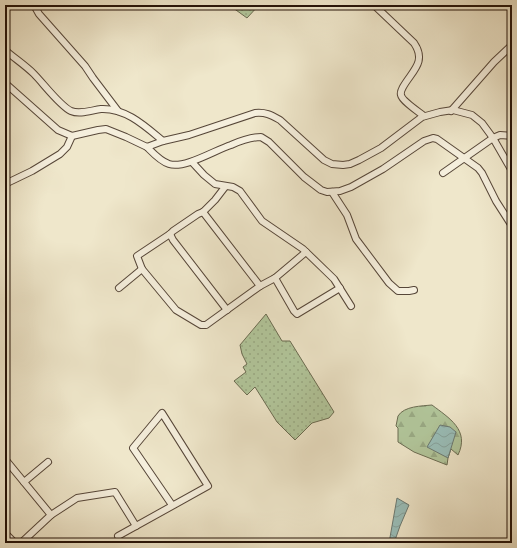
<svg xmlns="http://www.w3.org/2000/svg" width="517" height="548" viewBox="0 0 517 548" font-family="'IM FELL Great Primer',serif">
  <style>
    .grass { fill: url(#grass-dots); stroke: #6b6c52 }
    .forest { fill: url(#forest-firs); stroke: #6b6c52 }
    .water { fill: url(#water-waves); stroke: #6b7a73 }
    .lines { fill: none; stroke-linecap: round; stroke-linejoin: round }
    .minor-casing { stroke: #574739; stroke-width: 8 }
    .minor { stroke: #f5efdd; stroke-width: 6 }
  </style>
  <defs>
    <pattern id="grass-dots" width="8" height="8" patternUnits="userSpaceOnUse"><rect width="8" height="8" fill="#b2c79c"/><path d="M2 2h.1M6 6h.1" fill="none" stroke="#99aa85" stroke-width="1.8" stroke-linecap="round"/></pattern>
    <pattern id="forest-firs" width="22" height="20" patternUnits="userSpaceOnUse"><rect width="22" height="20" fill="#b2c79c"/><path d="M5 1l3.5 6h-7zM16 11l3.5 6h-7z" fill="#99aa85"/></pattern>
    <pattern id="water-waves" width="16" height="10" patternUnits="userSpaceOnUse"><rect width="16" height="10" fill="#9abfba"/><path d="M0 5q4-4 8 0t8 0" fill="none" stroke="#85a39e"/></pattern>
  </defs>
  <rect width="100%" height="100%" fill="#efe7cb"/>
  <filter id="stains"><feTurbulence type="fractalNoise" baseFrequency=".005" numOctaves="4"/><feColorMatrix values="0 0 0 0 .2 0 0 0 0 .09 0 0 0 0 .02 0 0 0 .5 -.17"/></filter>
  <radialGradient id="worn" r=".72"><stop offset=".6" stop-color="#630" stop-opacity="0"/><stop offset="1" stop-color="#630" stop-opacity=".3"/></radialGradient>
  <!-- grass -->
  <g class="grass">
    <path d="M229,5H259L247,18Z"/>
    <path d="M266,314L282,341H290L334,412L329,418L312,423L295,440L277,422L255,387L247,395L234,381L246,372L243,367L247,364L242,354L240,345Z"/>
  </g>
  <!-- forest -->
  <path class="forest" d="M432,405C449,418 470,430 458,455L451,449L448,458L447,465L414,452L398,442V428L396,426C397,423 397,419 398,416C404,406 422,406 432,405Z"/>
  <!-- water -->
  <g class="water">
    <path d="M440,425L450,427L456,432L448,458L427,447Z"/>
    <path d="M397,498L409,505L400,526L394,543H389Z"/>
  </g>
  <g class="lines">
    <defs>
      <g id="minor">
        <path d="M34,5L39,14L85,66L93,78L118,111"/>
        <path d="M374,5L414,43C427,62 412,71 403,87C402,89 400,92 401,95C402,101 419,112 424,116"/>
        <path d="M5,50C14,58 25,65 34,74C43,83 60,106 71,111C80,115 92,110 101,109C126,108 145,126 163,141"/>
        <path d="M5,83L58,130L72,136L98,130L106,129L126,137L147,147L163,141L189,135L255,113C266,112 271,115 280,120L324,160L332,164L343,165L350,164L359,160L381,148L422,117L440,112L453,110L472,115L482,123L493,138L512,171"/>
        <path d="M451,111L494,62L512,45"/>
        <path d="M147,147C153,153 160,161 169,164C185,169 215,150 231,145C240,141 251,137 261,137L269,142L304,177L321,190L327,192L340,191L351,187L383,169L424,141L433,138L437,139L478,168L482,173L496,201L512,226"/>
        <path d="M192,162L204,175L215,184L233,187L240,191L262,221L303,249L334,279L351,306"/>
        <path d="M443,173L493,138L500,135L512,136"/>
        <path d="M5,184L32,171L60,154L67,147L72,136"/>
        <path d="M225,187L215,200L203,212L198,214L173,231L170,234L137,256L142,269L176,310L201,325H206L260,286L275,278L306,252"/>
        <path d="M332,192L347,215L356,239L389,283L398,291H409L414,290"/>
        <path d="M203,212L260,286"/>
        <path d="M170,234L173,240L227,310"/>
        <path d="M275,278L294,311L297,314L340,288"/>
        <path d="M119,288L142,269"/>
        <path d="M5,459L51,515"/>
        <path d="M24,482L48,462"/>
        <path d="M5,533L15,543"/>
        <path d="M118,536L208,486L162,413L133,448L172,505"/>
        <path d="M21,543L51,515L77,498L115,492L136,526"/>
      </g>
    </defs>
    <!-- minor casing -->
    <use href="#minor" class="minor-casing"/>
    <!-- minor -->
    <use href="#minor" class="minor"/>
  </g>
  <!-- margin -->
  <rect width="517" height="548" fill="none" stroke="#efe7cb" stroke-width="20"/>
  <rect x="6" y="6" width="505" height="536" fill="none" stroke="#241208" stroke-width="2"/>
  <rect x="10" y="10" width="497" height="528" fill="none" stroke="#241208"/>
  <rect width="100%" height="100%" filter="url(#stains)"/>
  <rect width="100%" height="100%" fill="url(#worn)"/>
</svg>
